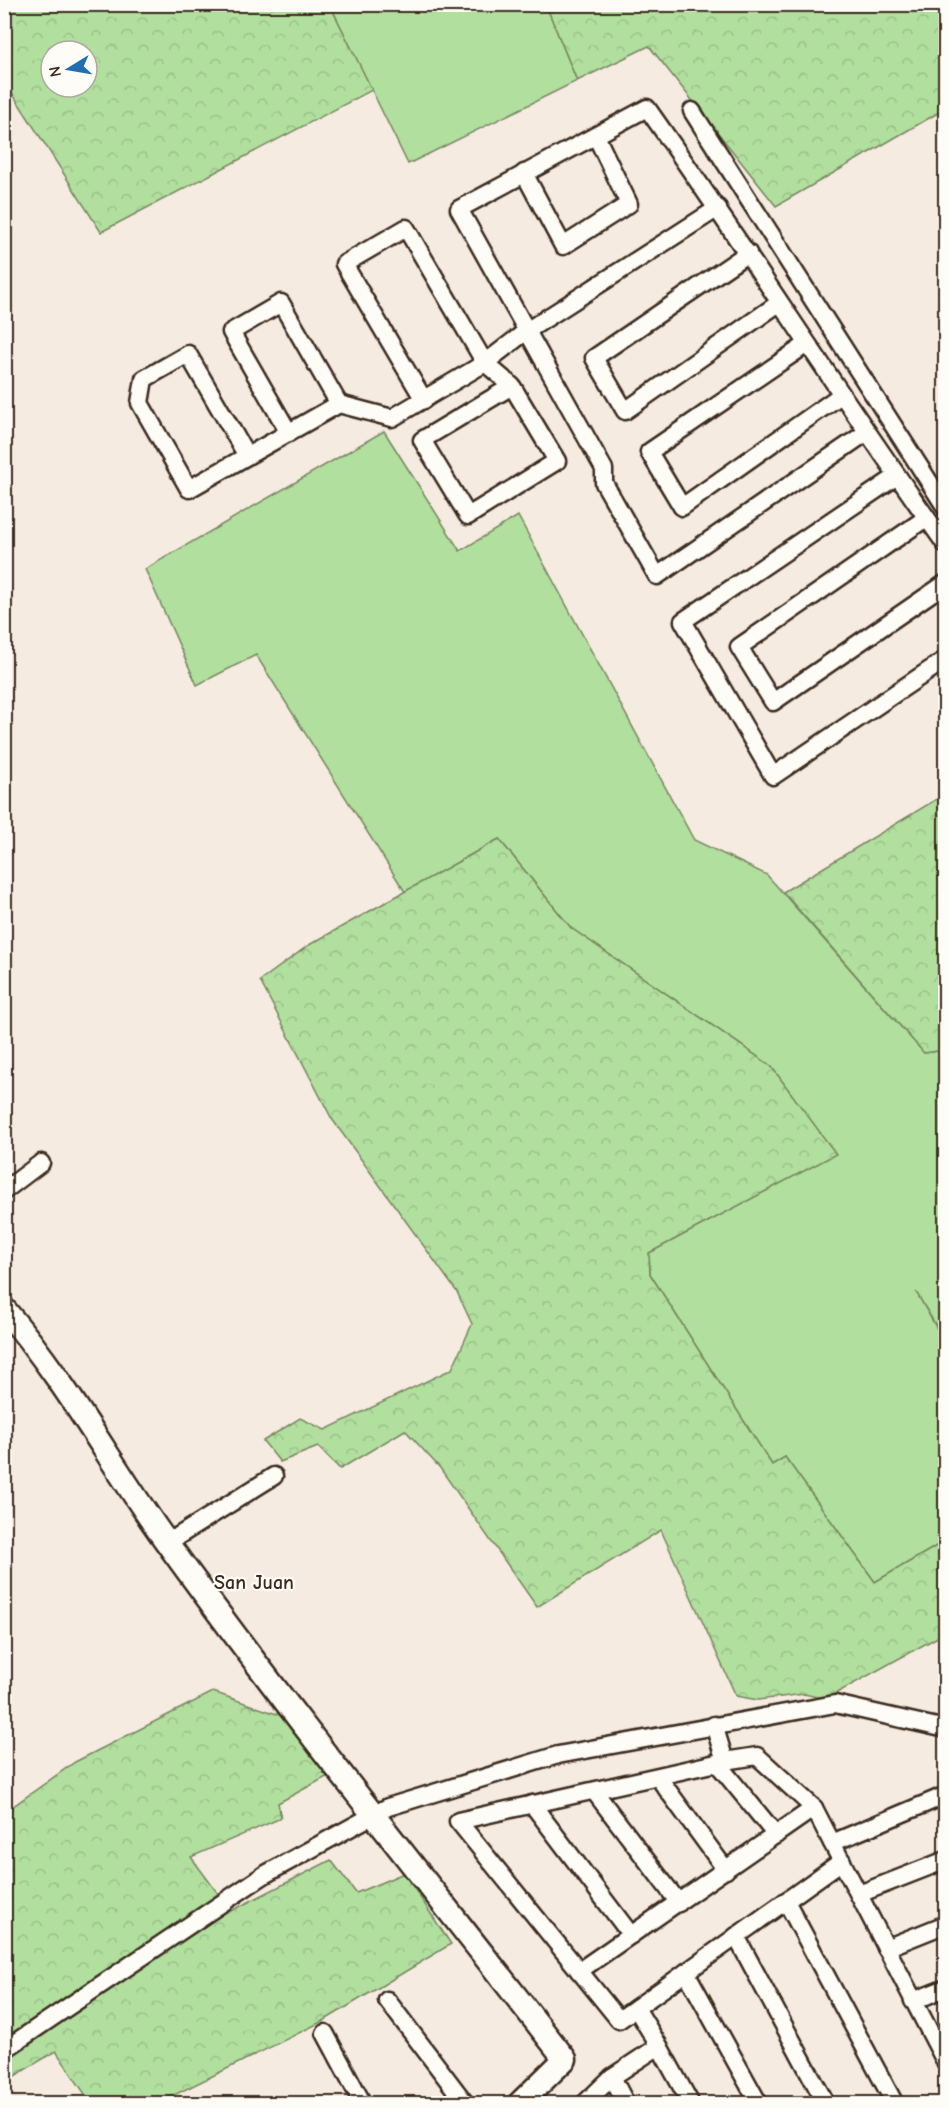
<svg xmlns="http://www.w3.org/2000/svg" width="950" height="2108" viewBox="0 0 950 2108" font-family="'Comic Neue',sans-serif">
  <style>
    .grass { fill: #b1df9e; stroke: #76845e; stroke-width: 1.5 }
    .forest { fill: url(#forest-crowns); stroke: #76845e; stroke-width: 1.5; fill-rule: evenodd }
    .lines { fill: none; stroke-linecap: round; stroke-linejoin: round }
    .street-casing { stroke: #3b2a1e; stroke-width: 21 }
    .secondary-casing { stroke: #3b2a1e; stroke-width: 27 }
    .street { stroke: #fdfcf7; stroke-width: 16 }
    .secondary { stroke: #fdfcf7; stroke-width: 22 }
    .labels { text-anchor: middle; dominant-baseline: central; stroke-width: 4.5; stroke-linejoin: round; paint-order: stroke }
    .quarter-label { font-size: 20px; font-weight: bold; fill: #3b2a1e; stroke: #fdfcf7 }
  </style>
  <defs>
    <pattern id="forest-crowns" width="20" height="18" patternUnits="userSpaceOnUse" patternTransform="scale(1.5)"><rect width="20" height="18" fill="#b1df9e"/><path d="M2 6a3 3 0 1 1 6 0M12 15a3 3 0 1 1 6 0" fill="none" stroke="#99c088"/></pattern>
  </defs>
  <rect width="100%" height="100%" fill="#f6ebe1"/>
  <filter id="ink" filterUnits="userSpaceOnUse"><feTurbulence type="fractalNoise" baseFrequency=".0167" numOctaves="2"/><feDisplacementMap in="SourceGraphic" scale="12" xChannelSelector="R" yChannelSelector="G"/><feConvolveMatrix kernelMatrix="1 2 1 2 8 2 1 2 1" color-interpolation-filters="sRGB"/></filter>
  <g filter="url(#ink)">
    <!-- grass -->
    <g class="grass">
      <path d="M330,5H546L577,81L408,164Z"/>
      <path d="M384,431L460,551L518,516L694,840L767,875L924,1053L945,1050V1341L916,1292L945,1343V1541L875,1582L785,1457L772,1465L650,1274L649,1253L835,1154L771,1066L571,928L499,839L405,892L256,655L197,685L145,569Z"/>
    </g>
    <!-- forest -->
    <g class="forest">
      <path d="M330,5L372,90L101,232L5,82V5ZM51,51H87V87H51Z"/>
      <path d="M546,5H945V109L776,206L649,46L577,81Z"/>
      <path d="M945,794V1050L924,1053L783,892Z"/>
      <path d="M499,839L571,928L771,1066L836,1154L649,1253L650,1274L772,1465L785,1457L875,1582L945,1541V1633L826,1699L804,1694L758,1700L736,1696L661,1530L537,1607L440,1468L405,1430L340,1469L318,1447L280,1462L263,1441L300,1418L325,1430L452,1369L472,1324L457,1292L332,1119L260,981L309,945Z"/>
      <path d="M213,1692L294,1720L332,1774L278,1803L281,1818L191,1857L231,1911L331,1860L356,1893L404,1873L451,1944L325,2020L158,2103H91L56,2051L5,2082V1812L75,1762Z"/>
    </g>
    <g class="lines">
      <defs>
        <g id="street">
          <path d="M692,111L946,508"/>
          <path d="M524,173L563,246L629,204L596,136"/>
          <path d="M748,253L594,358L625,411L779,303"/>
          <path d="M807,344L649,452L682,507L841,395"/>
          <path d="M424,400L344,264L406,228L485,363L512,386L557,461L468,516L422,440L512,386"/>
          <path d="M867,432L657,576L604,483V469L459,209L647,108C749,252 843,401 946,545"/>
          <path d="M289,433L231,332L281,303L339,404"/>
          <path d="M247,456L188,354L144,379L140,403L189,489L339,404L392,418L485,363L525,332L718,208"/>
          <path d="M897,476L683,621L773,776L946,659"/>
          <path d="M926,518L739,647L773,702L946,583"/>
          <path d="M4,1191L41,1163"/>
          <path d="M167,1543L274,1476"/>
          <path d="M714,1725L725,1761L757,1756L814,1808L946,2063"/>
          <path d="M725,1761L458,1821L619,2020L842,1861"/>
          <path d="M717,1763L776,1835"/>
          <path d="M658,1777L726,1870"/>
          <path d="M594,1791L679,1903"/>
          <path d="M532,1804L631,1935"/>
          <path d="M832,1843L946,1795"/>
          <path d="M859,1894L946,1860"/>
          <path d="M786,1901L895,2104"/>
          <path d="M736,1936L826,2104"/>
          <path d="M886,1948L946,1924"/>
          <path d="M579,1971L814,1808"/>
          <path d="M686,1972L759,2104"/>
          <path d="M387,2000L466,2104"/>
          <path d="M913,2001L946,1988"/>
          <path d="M325,2033L363,2104"/>
          <path d="M659,2046L691,2104"/>
          <path d="M4,2050L264,1875L388,1807L558,1755L835,1704L946,1729"/>
          <path d="M612,2077L626,2104"/>
          <path d="M584,2104L612,2077L659,2046L636,2008"/>
        </g>
        <path id="secondary" d="M4,1309C67,1382 112,1467 168,1544C295,1720 432,1888 565,2059L519,2104"/>
      </defs>
      <!-- street casing -->
      <use href="#street" class="street-casing"/>
      <!-- secondary casing -->
      <use href="#secondary" class="secondary-casing"/>
      <!-- street -->
      <use href="#street" class="street"/>
      <!-- secondary -->
      <use href="#secondary" class="secondary"/>
    </g>
  </g>
  <g class="labels">
    <!-- quarter labels -->
    <g class="quarter-label">
      <text x="254" y="1582">San Juan</text>
    </g>
  </g>
  <!-- margin -->
  <rect width="950" height="2108" fill="none" stroke="#fdfcf7" stroke-width="24"/>
  <rect x="12" y="12" width="926" height="2084" fill="none" stroke="#3b2a1e" stroke-width="2" filter="url(#ink)"/>
  <!-- north arrow -->
  <g transform="translate(69 69) rotate(259)"><circle r="28" fill="#fdfcf7" stroke="#afa8a0" stroke-width="1.5"/>
  <path d="M0-4.5L10 22L0 15L-10 22Z" fill="#1f6fb2"/>
  <text y="-9" font-size="16" font-weight="bold" text-anchor="middle" fill="#3b2a1e">N</text>
  </g>
</svg>
